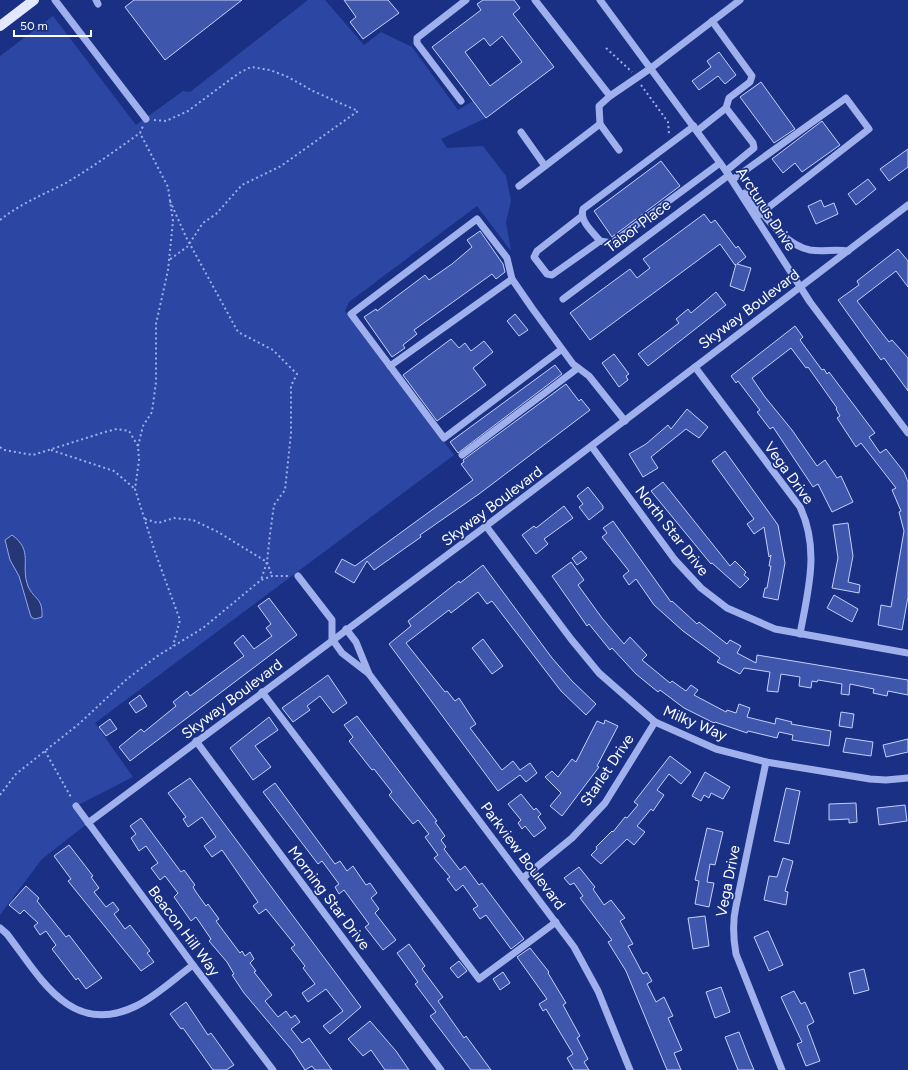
<svg xmlns="http://www.w3.org/2000/svg" width="908" height="1070" viewBox="0 0 908 1070" font-family="Figtree,sans-serif">
  <style>
    .green { fill: #2c47a3 }
    .water { fill: #263776; stroke: #91a7ee }
    .building { fill: #3e56ab; stroke: #c4d0f9; fill-rule: evenodd }
    .lines { fill: none; stroke-linecap: round; stroke-linejoin: round }
    .path { stroke: #9fb0ec; stroke-width: 2; stroke-dasharray: 2 3; stroke-linecap: butt }
    .minor { stroke: #9fb0ec; stroke-width: 7 }
    .major { stroke: #e3e8ff; stroke-width: 10 }
    .labels { text-anchor: middle; dominant-baseline: central; stroke-width: 3.5; stroke-linejoin: round; paint-order: stroke }
    .street-label { font-size: 15px; fill: #fff; stroke: #193084 }
  </style>
  <rect width="100%" height="100%" fill="#193084"/>
  <!-- green -->
  <path class="green" d="M308,0H325L364,45L381,32L412,47L458,110L473,101L486,118L441,139L447,148L483,146L506,176L511,201L506,222L511,251L477,206L349,302L345,311L454,455L95,723L133,777L76,806L88,823L42,859L0,915V56L53,16L136,125L183,91L190,92Z"/>
  <!-- water -->
  <path class="water" d="M12,535C34,551 20,565 28,586C34,600 43,597 42,617L35,619L31,617L19,576L10,560L5,540Z"/>
  <!-- building -->
  <g class="building">
    <path d="M134,0H242L165,60L125,7Z"/>
    <path d="M344,0H388L399,13L363,39L350,22L356,17Z"/>
    <path d="M483,0H514L520,8L513,14L554,67L486,118L432,47L481,10L477,4ZM502,36L522,62L490,86L465,52L484,38L490,46Z"/>
    <path d="M719,52L736,75L725,84L718,76L699,90L692,81L711,67L707,61Z"/>
    <path d="M761,82L795,129L774,143L740,97Z"/>
    <path d="M822,121L840,145L802,172L795,163L783,173L772,159Z"/>
    <path d="M908,149V167L889,181L880,169Z"/>
    <path d="M661,161L680,186L612,237L594,211Z"/>
    <path d="M868,179L876,189L856,205L848,194Z"/>
    <path d="M821,200L824,207L834,203L838,214L816,224L808,206Z"/>
    <path d="M704,214L711,223L715,220L736,248L738,246L746,257L737,264L751,268L744,291L730,286L736,264L735,265L720,244L590,340L570,313L630,269L637,278L650,268L643,259Z"/>
    <path d="M480,231L503,264L505,272L496,279L492,274L414,330L417,334L403,345L405,348L392,357L364,317L376,309L377,311L425,275L429,280L452,264L472,247L467,240Z"/>
    <path d="M898,249L908,261V287L896,271L857,301L889,342L892,340L908,358V391L884,358L881,360L838,300L859,285L857,281Z"/>
    <path d="M716,292L726,305L648,366L638,354L679,323L676,319L688,309L691,313Z"/>
    <path d="M515,314L528,330L519,336L507,321Z"/>
    <path d="M795,326L803,337L800,340L822,370L824,369L827,374L829,372L875,433L869,437L880,453L886,449L904,472L908,482V597L902,630L878,625L881,605L891,607L904,531L899,512L901,511L892,490L896,488L861,443L856,447L837,418L840,416L836,409L837,408L808,367L806,368L791,348L752,378L765,397L792,430L817,466L825,460L837,478L841,476L853,502L832,512L818,484L813,487L773,427L770,429L757,412L760,410L738,381L736,383L731,376Z"/>
    <path d="M451,339L459,348L465,343L471,351L484,341L493,352L473,368L486,385L437,421L403,375Z"/>
    <path d="M614,354L629,374L626,376L628,380L619,387L602,363Z"/>
    <path d="M555,365L562,374L458,453L450,442Z"/>
    <path d="M566,384L579,401L581,399L590,410L479,494L420,535L421,537L374,570L367,561L354,583L335,572L342,559L355,566L473,480L461,464L464,462L463,460Z"/>
    <path d="M687,409L708,427L699,438L686,429L651,457L658,468L643,477L629,454L646,444L668,425L671,429Z"/>
    <path d="M725,451L778,525L785,563L778,600L763,597L765,588H767L771,566H769L771,555L769,557L764,527L754,534L747,524L754,519L712,461Z"/>
    <path d="M663,482L730,566L735,561L746,572L744,575L749,579L740,588L712,563L711,564L651,491Z"/>
    <path d="M588,487L603,506V509L589,520L579,507L583,504L577,496Z"/>
    <path d="M564,506L573,518L544,539L548,544L536,554L522,535L534,526L536,528Z"/>
    <path d="M613,521L671,602L672,601L697,624L699,622L727,644L730,640L741,646L737,653L756,663L757,655L908,680V695L888,691L887,696L873,693L874,689L850,684L849,695L841,694L842,684L818,680L817,682L812,681L811,688L799,686L800,677L781,674L778,692L767,691L770,672L744,668L740,674L717,662L720,658L683,631L654,605L636,579L629,585L623,576L629,571L602,537L607,533L603,528Z"/>
    <path d="M848,523L853,556L848,582L860,585L859,593L832,588L838,558L833,525Z"/>
    <path d="M581,551L587,558L577,565L572,558Z"/>
    <path d="M571,562L584,580L578,585L602,618L624,644L630,637L647,655L642,660L670,683L672,681L686,691L691,685L698,690L694,695L726,712L727,710L736,713L739,704L750,708L747,717L775,724L776,718L792,722L791,724L831,731L829,746L792,740L793,735L779,732L777,738L748,731L747,733L715,722L714,723L684,708L660,690L658,692L636,674L612,648L610,650L589,624L587,626L552,576Z"/>
    <path d="M483,565L552,658L572,681L596,704L586,715L561,691L492,601L487,604L478,592L451,613L449,610L406,643L445,692L447,691L455,701L459,698L476,724L470,728L502,770L513,761L520,770L530,763L537,773L526,782L520,775L498,791L389,644L411,626L408,621L459,581L460,583Z"/>
    <path d="M834,595L858,609L852,622L827,608Z"/>
    <path d="M269,598L297,635L130,761L119,747L141,729L144,732L176,706L173,702L187,691L190,696L244,656L234,643L243,635L254,649L272,636L266,628L271,624L258,606Z"/>
    <path d="M483,639L503,666L492,674L472,648Z"/>
    <path d="M328,675L347,703L333,713L320,696L307,706L310,710L293,722L282,708Z"/>
    <path d="M140,695L147,706L136,713L129,703Z"/>
    <path d="M841,712L854,714L852,728L839,726Z"/>
    <path d="M357,716L437,821L435,822L445,836L441,840L446,847L444,849L460,870L465,866L479,885L482,883L524,939L511,949L486,915L480,919L473,909L478,906L463,885L456,891L447,879L450,877L434,858L438,855L425,837L429,834L418,820L413,824L389,795L392,792L374,769L372,770L349,741L353,737L344,725Z"/>
    <path d="M269,717L278,730L255,746L271,767L253,780L230,748Z"/>
    <path d="M110,719L117,729L106,736L99,727Z"/>
    <path d="M605,720L618,726L597,766L599,767L562,816L550,806L561,793L545,777L552,771L558,777L572,759L576,762L597,721L604,724Z"/>
    <path d="M846,738L873,742L871,756L843,752Z"/>
    <path d="M908,739V752L886,757L883,745Z"/>
    <path d="M670,756L691,772L681,784L669,774L657,790L664,795L653,811L651,809L637,826L645,832L634,845L627,839L601,864L591,855L597,849L596,847L612,831L613,832L625,817L627,818L638,805L634,802Z"/>
    <path d="M705,772L730,787L723,799L711,793L709,798L704,795L701,801L692,796Z"/>
    <path d="M190,778L361,1007L330,1034L323,1026L343,1011L326,989L308,1002L302,993L315,984L303,968L305,966L291,948L295,945L266,909L259,914L253,906L258,902L222,850L212,857L204,846L216,837L202,817L188,827L183,819L186,817L168,793Z"/>
    <path d="M275,783L335,864L340,861L347,871L353,866L366,885L370,883L377,893L371,898L379,909L375,913L396,940L383,950L365,927L369,924L344,890L339,894L335,887L339,884L322,861L318,864L263,792Z"/>
    <path d="M786,788L800,791L789,844L774,841Z"/>
    <path d="M521,794L534,810L536,808L541,814L538,817L546,828L534,837L525,826L522,829L518,823L521,820L508,804Z"/>
    <path d="M856,803L857,822L849,823V819L829,820V804Z"/>
    <path d="M905,805L907,821L879,825L877,808Z"/>
    <path d="M141,818L181,872L184,870L195,885L193,887L196,892L206,906L208,904L219,919L216,921L240,953L242,951L245,956L250,952L254,959L250,963L256,971L254,972L272,995L265,1001L278,1017L286,1011L291,1018L295,1015L300,1022L291,1029L302,1043L309,1038L332,1070H315L312,1066L305,1070L292,1050L244,993L232,975L234,974L227,962L209,941L211,939L196,917L191,921L174,897L178,893L165,876L160,880L151,868L158,863L146,846L139,851L131,838L136,834L130,826Z"/>
    <path d="M707,828L723,832L715,865L710,864L707,882L714,883L709,907L695,904L699,881L695,880Z"/>
    <path d="M69,845L93,876L91,877L99,888L94,892L106,907L113,902L119,910L114,914L125,929L130,925L150,951L147,953L154,962L141,971L68,881L71,879L54,856Z"/>
    <path d="M783,858L793,861L785,891L788,892L786,905L764,900L769,876L777,877Z"/>
    <path d="M579,867L595,887L593,889L604,905L611,900L625,918L620,921L633,944L628,946L643,974L647,972L652,981L647,984L656,1002L664,997L673,1016L668,1018L682,1050L674,1053L681,1070H667L626,971L608,942L612,940L580,898L583,896L574,883L570,885L564,878Z"/>
    <path d="M26,886L39,898L37,901L66,937L69,935L102,978L86,989L78,978L76,980L52,949L56,945L46,931L40,935L34,926L38,923L24,910L20,914L9,905Z"/>
    <path d="M705,916L709,946L693,949L688,918Z"/>
    <path d="M768,931L783,965L769,971L754,937Z"/>
    <path d="M409,944L425,966L422,969L443,997L438,1001L464,1038L466,1036L491,1070H471L430,1016L436,1012L415,984L418,982L397,953Z"/>
    <path d="M530,948L549,972L548,973L566,1003L563,1005L580,1036L577,1038L588,1059L584,1062L589,1070H574L567,1058L573,1054L546,1009L543,1011L539,1004L547,999L517,957Z"/>
    <path d="M459,961L467,971L458,978L450,968Z"/>
    <path d="M864,969L869,990L854,994L849,973Z"/>
    <path d="M503,972L510,983L500,990L493,979Z"/>
    <path d="M721,987L730,1012L715,1018L706,992Z"/>
    <path d="M794,991L801,1004L805,1002L814,1022L807,1026L820,1061L806,1066L797,1044L802,1042L781,997Z"/>
    <path d="M186,1002L208,1035L211,1033L234,1065L226,1070H213L183,1028L181,1029L170,1014Z"/>
    <path d="M370,1021L396,1051L409,1070H385L371,1050L363,1056L348,1039Z"/>
    <path d="M739,1032L749,1058L754,1070H738L725,1037Z"/>
  </g>
  <g class="lines">
    <!-- path -->
    <g class="path">
      <path d="M606,48L632,72"/>
      <path d="M641,85L668,122L669,134"/>
      <path d="M154,120L166,121L188,111L239,73L251,67L270,70L288,77L313,91L358,111L281,166L242,185L216,214L203,223L187,247L169,260"/>
      <path d="M170,201L186,237L238,332L273,350L297,374L291,386V433L285,490L274,505L270,534L267,562L272,576"/>
      <path d="M0,220C20,204 42,195 64,184C90,169 115,151 140,133L143,126"/>
      <path d="M138,446L143,426L152,412L156,382V324L168,270L173,221L168,187L140,133"/>
      <path d="M0,447L4,450L33,455L105,432L117,429L129,431L138,446L139,460L135,489L155,552L180,620L173,646"/>
      <path d="M51,450L114,471L135,489"/>
      <path d="M145,519L158,523L174,518L193,520L218,532L267,562L261,580"/>
      <path d="M45,751L72,799"/>
      <path d="M0,795L16,774L80,723L127,679L159,655L203,628L261,580L272,576H290"/>
    </g>
    <!-- minor -->
    <g class="minor">
      <path d="M55,0L146,119"/>
      <path d="M96,0L98,4"/>
      <path d="M535,0L610,96L651,68L740,0"/>
      <path d="M600,0L726,171L810,302L908,433"/>
      <path d="M461,101L417,43V38L466,0"/>
      <path d="M600,124L619,150"/>
      <path d="M694,126L583,209C579,221 593,232 600,241L612,243L720,163"/>
      <path d="M697,131L726,108L729,98L750,82L752,76L712,21"/>
      <path d="M521,132L545,166"/>
      <path d="M726,171L754,148L753,143L726,108"/>
      <path d="M732,180L846,98L869,129L756,217"/>
      <path d="M519,186L600,124L599,106L610,96"/>
      <path d="M745,193C762,212 784,245 810,250C823,252 835,249 848,251"/>
      <path d="M582,216L537,251L534,257L547,274L552,275L600,241"/>
      <path d="M563,299L729,175"/>
      <path d="M562,349L444,438L351,314L477,219L507,258L512,279L532,308L573,364L589,376L625,421"/>
      <path d="M390,366L512,279"/>
      <path d="M695,367L800,507C820,549 808,591 800,634"/>
      <path d="M592,447L675,560L701,588L727,608L775,629L908,653"/>
      <path d="M462,455L578,368"/>
      <path d="M486,526L571,639L599,673L655,722L716,749L766,762L870,779L886,780L908,778"/>
      <path d="M298,576L332,620V639L342,653L368,673"/>
      <path d="M346,629L356,642L369,674L574,947L598,991L630,1070"/>
      <path d="M262,692L479,979L556,922"/>
      <path d="M196,741L441,1070"/>
      <path d="M766,762L736,906C732,923 733,937 736,954L782,1070"/>
      <path d="M76,806L193,965L273,1070"/>
      <path d="M88,823L486,526L908,205"/>
      <path d="M523,878L572,838L605,803L655,722"/>
      <path d="M0,928L7,934C40,977 71,1038 136,1006C155,997 175,978 193,965"/>
    </g>
    <!-- major -->
    <path class="major" d="M0,26L34,0"/>
  </g>
  <g class="labels">
    <!-- street labels -->
    <g class="street-label">
      <text transform="translate(766 209) rotate(57)">Arcturus Drive</text>
      <text transform="translate(638 226) rotate(-37)">Tabor Place</text>
      <text transform="translate(749 309) rotate(-37)">Skyway Boulevard</text>
      <text transform="translate(789 473) rotate(54)">Vega Drive</text>
      <text transform="translate(492 506) rotate(-37)">Skyway Boulevard</text>
      <text transform="translate(672 531) rotate(52)">North Star Drive</text>
      <text transform="translate(232 699) rotate(-37)">Skyway Boulevard</text>
      <text transform="translate(695 723) rotate(23)">Milky Way</text>
      <text transform="translate(607 770) rotate(-56)">Starlet Drive</text>
      <text transform="translate(523 856) rotate(53)">Parkview Boulevard</text>
      <text transform="translate(728 881) rotate(-79)">Vega Drive</text>
      <text transform="translate(329 898) rotate(53)">Morning Star Drive</text>
      <text transform="translate(184 931) rotate(53)">Beacon Hill Way</text>
    </g>
  </g>
  <!-- scale -->
  <path d="M14 30v6h77v-6" fill="none" stroke="#ffffff" stroke-width="2"/>
  <text x="20" y="30" font-size="12" fill="#ffffff" stroke="#193084" stroke-width="3" paint-order="stroke">50 m</text>
</svg>
